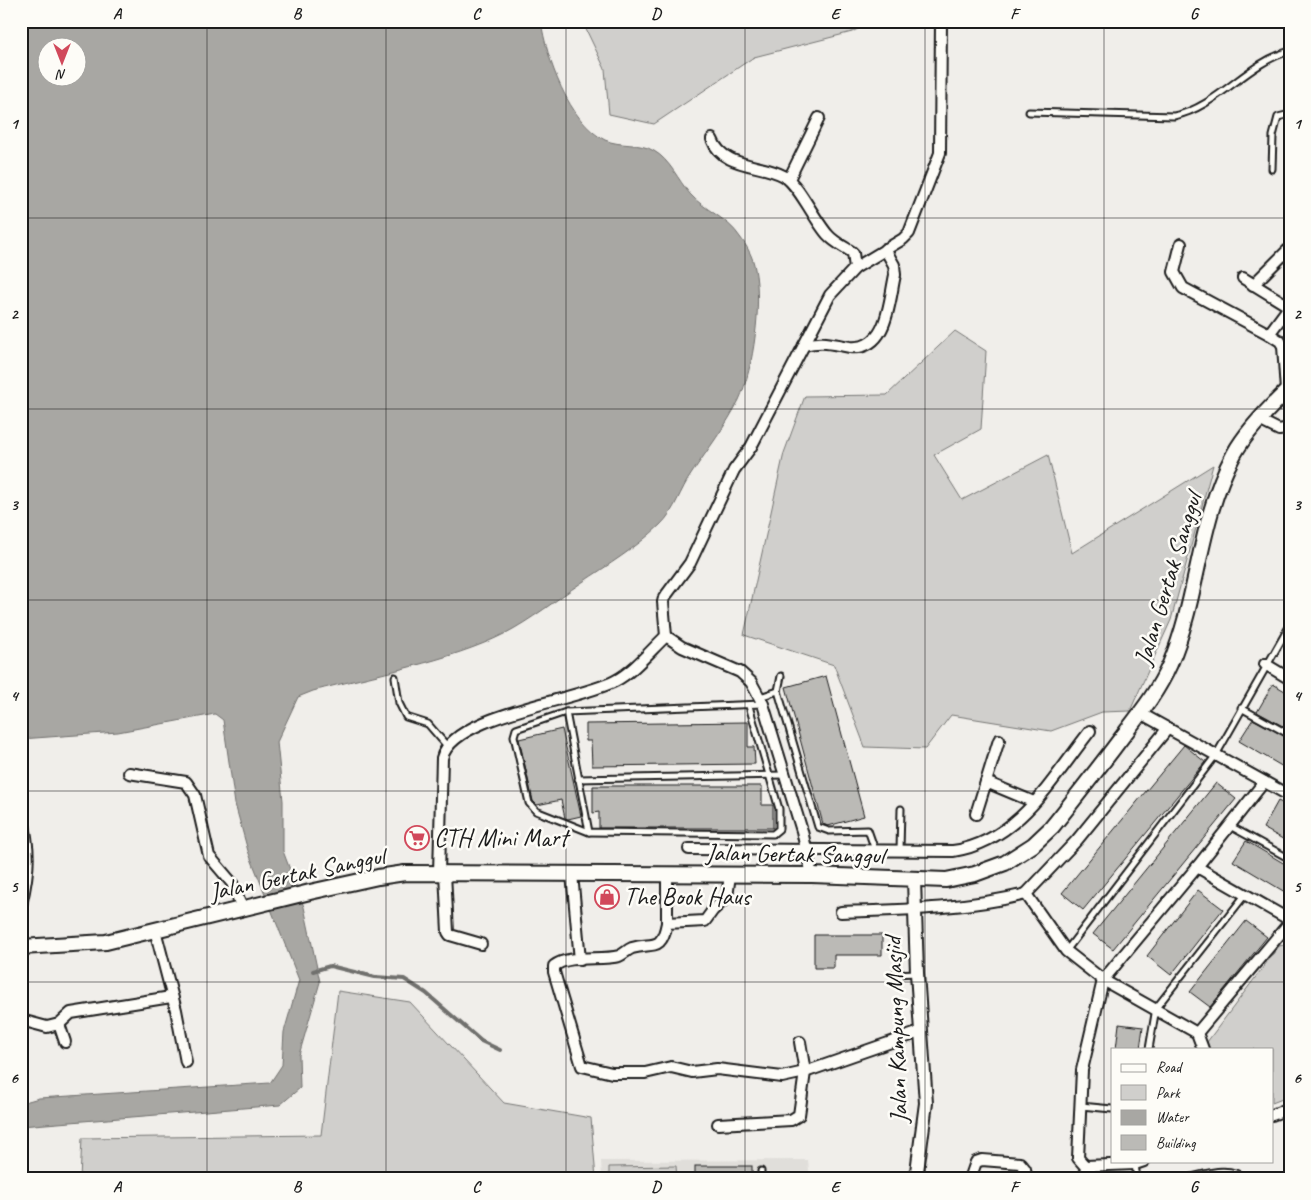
<svg xmlns="http://www.w3.org/2000/svg" width="1311" height="1200" viewBox="0 0 1311 1200" font-family="Caveat,sans-serif">
  <style>
    .built { fill: #e0deda }
    .green { fill: #d0cfcc; stroke: #767674 }
    .water { fill: #a8a7a3; stroke: #706f6d; fill-rule: evenodd }
    .lines { fill: none; stroke-linecap: round; stroke-linejoin: round }
    .stream { stroke: #706f6d; stroke-width: 4 }
    .building { fill: #bbbab6; stroke: #1c1c1c }
    .service-casing { stroke: #1c1c1c; stroke-width: 9 }
    .minor-casing { stroke: #1c1c1c; stroke-width: 14 }
    .tertiary-casing { stroke: #1c1c1c; stroke-width: 16 }
    .secondary-casing { stroke: #1c1c1c; stroke-width: 18 }
    .service { stroke: #fdfcf7; stroke-width: 5 }
    .minor { stroke: #fdfcf7; stroke-width: 10 }
    .tertiary { stroke: #fdfcf7; stroke-width: 12 }
    .secondary { stroke: #fdfcf7; stroke-width: 14 }
    .grid { fill: none; stroke: #1c1c1c; stroke-width: 1; stroke-opacity: 0.55 }
    .labels { text-anchor: middle; dominant-baseline: central; stroke-width: 5; stroke-linejoin: round; paint-order: stroke }
    .street-label { font-size: 25px; fill: #1c1c1c; stroke: #fdfcf7 }
    .poi-label { font-size: 25px; fill: #1c1c1c; stroke: #fdfcf7; text-anchor: start }
    .neatline { fill: none; stroke: #1c1c1c; stroke-width: 2 }
    .grid-label { font-size: 16px; text-anchor: middle; font-weight: bold; fill: #1c1c1c }
  </style>
  <rect width="100%" height="100%" fill="#f0eeea"/>
  <filter id="ink" filterUnits="userSpaceOnUse"><feTurbulence type="fractalNoise" baseFrequency=".02" numOctaves="2"/><feDisplacementMap in="SourceGraphic" scale="10" xChannelSelector="R" yChannelSelector="G"/><feConvolveMatrix kernelMatrix="1 2 1 2 8 2 1 2 1" color-interpolation-filters="sRGB"/></filter>
  <g filter="url(#ink)">
    <!-- built -->
    <path class="built" d="M808,1160L810,1179H602L601,1161Z"/>
    <!-- green -->
    <g class="green">
      <path d="M582,21H873L852,32L754,57L654,124L609,114L605,69Z"/>
      <path d="M955,331L986,351L981,429L934,455L962,500L1048,455L1072,553L1213,465L1171,620L1130,711L1102,712L1051,731L951,715L925,749L865,747L834,665L744,635L784,453L805,396L887,395Z"/>
      <path d="M1290,944V1096L1272,1103V1049H1209L1207,1042L1279,946Z"/>
      <path d="M338,991L410,1002L504,1103L591,1118L596,1179H80L82,1138L321,1135Z"/>
      <path d="M676,1166L677,1179H609V1167Z"/>
    </g>
    <!-- water -->
    <path class="water" d="M21,21H541C546,57 569,123 605,140C620,147 640,142 654,151C670,160 678,180 690,194C704,210 728,218 740,237C747,246 753,257 755,269C762,304 754,367 739,400C726,426 708,449 692,473C680,490 675,511 660,525C636,548 608,565 581,583C556,600 531,620 504,634C451,661 372,675 313,691L298,697L277,742L283,801V851L304,907L320,982L299,1055L300,1088L280,1105L21,1126V1103L39,1098L270,1083L282,1065L284,1032L299,980L248,851L235,804L223,720L215,714L118,732L21,739ZM48,48H78V78H48Z"/>
    <g class="lines">
      <!-- stream -->
      <path class="stream" d="M313,971L330,966L375,977L404,979L426,993L481,1041L500,1050"/>
    </g>
    <!-- building -->
    <g class="building">
      <path d="M826,676L864,816L828,826L823,824L786,687Z"/>
      <path d="M1273,684L1290,694V730L1257,712Z"/>
      <path d="M1253,719L1290,739V771L1239,741Z"/>
      <path d="M748,722V747H754L755,764L592,766L591,741H586V724Z"/>
      <path d="M562,729L581,816L568,819L565,818L561,800L537,805L533,801L519,739Z"/>
      <path d="M1184,745L1205,762L1083,910L1062,893Z"/>
      <path d="M1216,783L1236,799L1113,949L1093,934Z"/>
      <path d="M593,786H762V805H773V828H599V812L593,813Z"/>
      <path d="M1278,801L1290,807V843L1263,828Z"/>
      <path d="M1246,841L1290,867V895L1233,861Z"/>
      <path d="M1198,890L1223,909L1171,975L1147,956Z"/>
      <path d="M1246,921L1267,937L1210,1007L1190,992Z"/>
      <path d="M814,935H882V955H834V968H814Z"/>
      <path d="M1119,1024L1143,1027L1140,1049H1116Z"/>
      <rect x="695" y="1166" width="57" height="13"/>
    </g>
    <g class="lines">
      <defs>
        <g id="service">
          <path d="M1029,112L1174,116C1218,107 1246,63 1290,51"/>
          <path d="M1272,169L1273,136L1278,117L1290,114"/>
          <path d="M781,676L778,691L818,827L829,831L868,830L875,850"/>
          <path d="M395,677L399,703L406,717L428,724L447,746"/>
          <path d="M760,697L778,691"/>
          <path d="M749,706L779,809V829L773,834L589,832L536,811L529,803L514,736L516,729L566,712L762,704"/>
          <path d="M1241,708L1290,735"/>
          <path d="M566,712L589,832"/>
          <path d="M578,779L783,775"/>
          <path d="M1230,826L1290,859"/>
          <path d="M900,850L901,809"/>
          <path d="M1066,951L1216,755L1290,625"/>
          <path d="M893,974L917,973"/>
          <path d="M1149,1049L1156,1008L1245,895"/>
          <path d="M1081,1106L1112,1109"/>
          <path d="M1135,1164L1137,1179"/>
          <path d="M761,1171V1179"/>
          <path d="M1183,1179C1204,1175 1228,1164 1246,1179"/>
        </g>
        <g id="minor">
          <path d="M712,139C723,169 761,163 784,176C799,185 815,221 828,235C835,243 845,247 853,253L855,268"/>
          <path d="M789,179L819,118"/>
          <path d="M1181,244L1174,272L1183,288L1269,334"/>
          <path d="M1243,278L1290,307"/>
          <path d="M1253,285L1290,248"/>
          <path d="M804,345C824,340 831,344 850,347C888,351 889,301 895,275L894,265L885,249"/>
          <path d="M1286,391L1283,346L1280,341L1269,334L1289,307"/>
          <path d="M1259,420L1279,430L1290,428"/>
          <path d="M666,636L663,602L664,598L690,563L734,470L751,447L830,295L855,268L903,239L909,233L940,153L941,21"/>
          <path d="M666,636L682,647L740,672L751,682L763,704L802,831L812,875"/>
          <path d="M1265,664L1290,679"/>
          <path d="M1140,713L1290,796"/>
          <path d="M129,773L186,782L195,795L209,856L232,883L242,908"/>
          <path d="M986,782L1034,802"/>
          <path d="M21,811C30,849 30,867 21,905"/>
          <path d="M976,814L999,740"/>
          <path d="M689,849L953,851C1019,841 1052,779 1090,731"/>
          <path d="M1197,867L1290,920"/>
          <path d="M439,873L442,758C453,714 577,701 615,681C634,671 650,651 666,636"/>
          <path d="M445,873L448,932L450,935L481,944"/>
          <path d="M572,874L580,960"/>
          <path d="M730,875L727,897L713,910L705,921L667,923C661,952 654,942 632,948C627,950 624,954 619,956C601,961 569,954 554,966V972L582,1066L612,1073H645L671,1067L692,1072L717,1069L782,1077L805,1072L920,1032"/>
          <path d="M1026,894L1077,840L1168,728"/>
          <path d="M841,912C903,910 966,909 1026,894L1066,951L1103,980L1197,1033L1203,1049"/>
          <path d="M667,923V875"/>
          <path d="M155,930L176,1010L186,1062"/>
          <path d="M21,1020L47,1027L59,1024L65,1042"/>
          <path d="M59,1024L71,1013L171,997"/>
          <path d="M1197,1033L1290,922"/>
          <path d="M1272,1115L1290,1108"/>
          <path d="M718,1124L791,1120L799,1115L805,1072L800,1042"/>
          <path d="M1144,1161L1135,1164L1085,1166L1078,1158L1082,1070L1103,980L1197,867L1264,782"/>
          <path d="M970,1179L976,1162L982,1160L1020,1163L1025,1169L1027,1179"/>
        </g>
        <path id="tertiary" d="M914,880L917,973L926,1103L916,1179"/>
        <path id="secondary" d="M21,947L106,942L310,892L378,877L405,873L812,875L946,880L975,874L1005,863L1033,845L1052,827C1073,801 1093,775 1113,749C1133,722 1156,696 1170,664C1199,597 1198,520 1234,454C1247,430 1270,407 1290,388"/>
      </defs>
      <!-- service casing -->
      <use href="#service" class="service-casing"/>
      <!-- minor casing -->
      <use href="#minor" class="minor-casing"/>
      <!-- tertiary casing -->
      <use href="#tertiary" class="tertiary-casing"/>
      <!-- secondary casing -->
      <use href="#secondary" class="secondary-casing"/>
      <!-- service -->
      <use href="#service" class="service"/>
      <!-- minor -->
      <use href="#minor" class="minor"/>
      <!-- tertiary -->
      <use href="#tertiary" class="tertiary"/>
      <!-- secondary -->
      <use href="#secondary" class="secondary"/>
    </g>
  </g>
  <!-- grid -->
  <path class="grid" d="M207,21V1179M386,21V1179M566,21V1179M745,21V1179M925,21V1179M1104,21V1179M21,218H1290M21,409H1290M21,600H1290M21,791H1290M21,982H1290"/>
  <!-- icons -->
  <defs>
    <symbol id="supermarket-ring" viewBox="-11 -11 22 22"><circle r="9.5" fill="#fdfcf7" stroke="#d1495b" stroke-width="1.5"/><path d="M-6-5.5h2.5l.6 2H6L4.5 2H-2.5L-4.4-4H-6ZM-1.5 3.2a1.3 1.3 0 1 0 .1 0ZM3 3.2a1.3 1.3 0 1 0 .1 0Z" fill="#d1495b"/></symbol>
    <symbol id="shop-ring" viewBox="-11 -11 22 22"><circle r="9.5" fill="#fdfcf7" stroke="#d1495b" stroke-width="1.5"/><path d="M-5-2.5h2.3a2.7 3.5 0 0 1 5.4 0H5L5.5 6h-11ZM-1.5-2.5h3a1.5 2.3 0 0 0-3 0Z" fill="#d1495b"/></symbol>
  </defs>
  <g fill-rule="evenodd">
    <use href="#supermarket-ring" x="403" y="824" width="28" height="28"/>
    <use href="#shop-ring" x="593" y="883" width="28" height="28"/>
  </g>
  <g class="labels">
    <!-- street labels -->
    <g class="street-label">
      <text transform="translate(1168 579) rotate(-73)">Jalan Gertak Sanggul</text>
      <text transform="translate(795 854) rotate(1)">Jalan Gertak Sanggul</text>
      <text transform="translate(297 874) rotate(-12)">Jalan Gertak Sanggul</text>
      <text transform="translate(896 1030) rotate(-92)">Jalan Kampung Masjid</text>
    </g>
    <!-- poi labels -->
    <g class="poi-label">
      <text x="434" y="838">CTH Mini Mart</text>
      <text x="624" y="897">The Book Haus</text>
    </g>
  </g>
  <!-- margin -->
  <rect width="1311" height="1200" fill="none" stroke="#fdfcf7" stroke-width="55"/>
  <!-- legend -->
  <rect x="1111" y="1048" width="162" height="115" fill="#fdfcf7" stroke="#a3a29f"/>
  <rect x="1121" y="1064" width="25" height="8" fill="#fdfcf7" stroke="#a3a29f"/>
  <text x="1156" y="1072" font-size="15" fill="#1c1c1c">Road</text>
  <rect x="1121" y="1085" width="25" height="15" fill="#d0cfcc" stroke="#a3a29f"/>
  <text x="1156" y="1098" font-size="15" fill="#1c1c1c">Park</text>
  <rect x="1121" y="1110" width="25" height="15" fill="#a8a7a3" stroke="#a3a29f"/>
  <text x="1156" y="1122" font-size="15" fill="#1c1c1c">Water</text>
  <rect x="1121" y="1135" width="25" height="15" fill="#bbbab6" stroke="#a3a29f"/>
  <text x="1156" y="1148" font-size="15" fill="#1c1c1c">Building</text>
  <!-- north arrow -->
  <g transform="translate(62 62) rotate(180)"><circle r="24" fill="#fdfcf7" stroke="#a3a29f"/>
  <path d="M0-4L9 19L0 12L-9 19Z" fill="#d1495b"/>
  <text y="-8" font-size="14" font-weight="bold" text-anchor="middle" fill="#1c1c1c">N</text>
  </g>
  <rect x="28" y="28" width="1256" height="1144" class="neatline"/>
  <g class="grid-label">
    <text x="117" y="19">A</text>
    <text x="297" y="19">B</text>
    <text x="476" y="19">C</text>
    <text x="656" y="19">D</text>
    <text x="835" y="19">E</text>
    <text x="1014" y="19">F</text>
    <text x="1194" y="19">G</text>
    <text x="14" y="129">1</text>
    <text x="1297" y="129">1</text>
    <text x="14" y="319">2</text>
    <text x="1297" y="319">2</text>
    <text x="14" y="510">3</text>
    <text x="1297" y="510">3</text>
    <text x="14" y="701">4</text>
    <text x="1297" y="701">4</text>
    <text x="14" y="892">5</text>
    <text x="1297" y="892">5</text>
    <text x="14" y="1083">6</text>
    <text x="1297" y="1083">6</text>
    <text x="117" y="1192">A</text>
    <text x="297" y="1192">B</text>
    <text x="476" y="1192">C</text>
    <text x="656" y="1192">D</text>
    <text x="835" y="1192">E</text>
    <text x="1014" y="1192">F</text>
    <text x="1194" y="1192">G</text>
  </g>
</svg>
